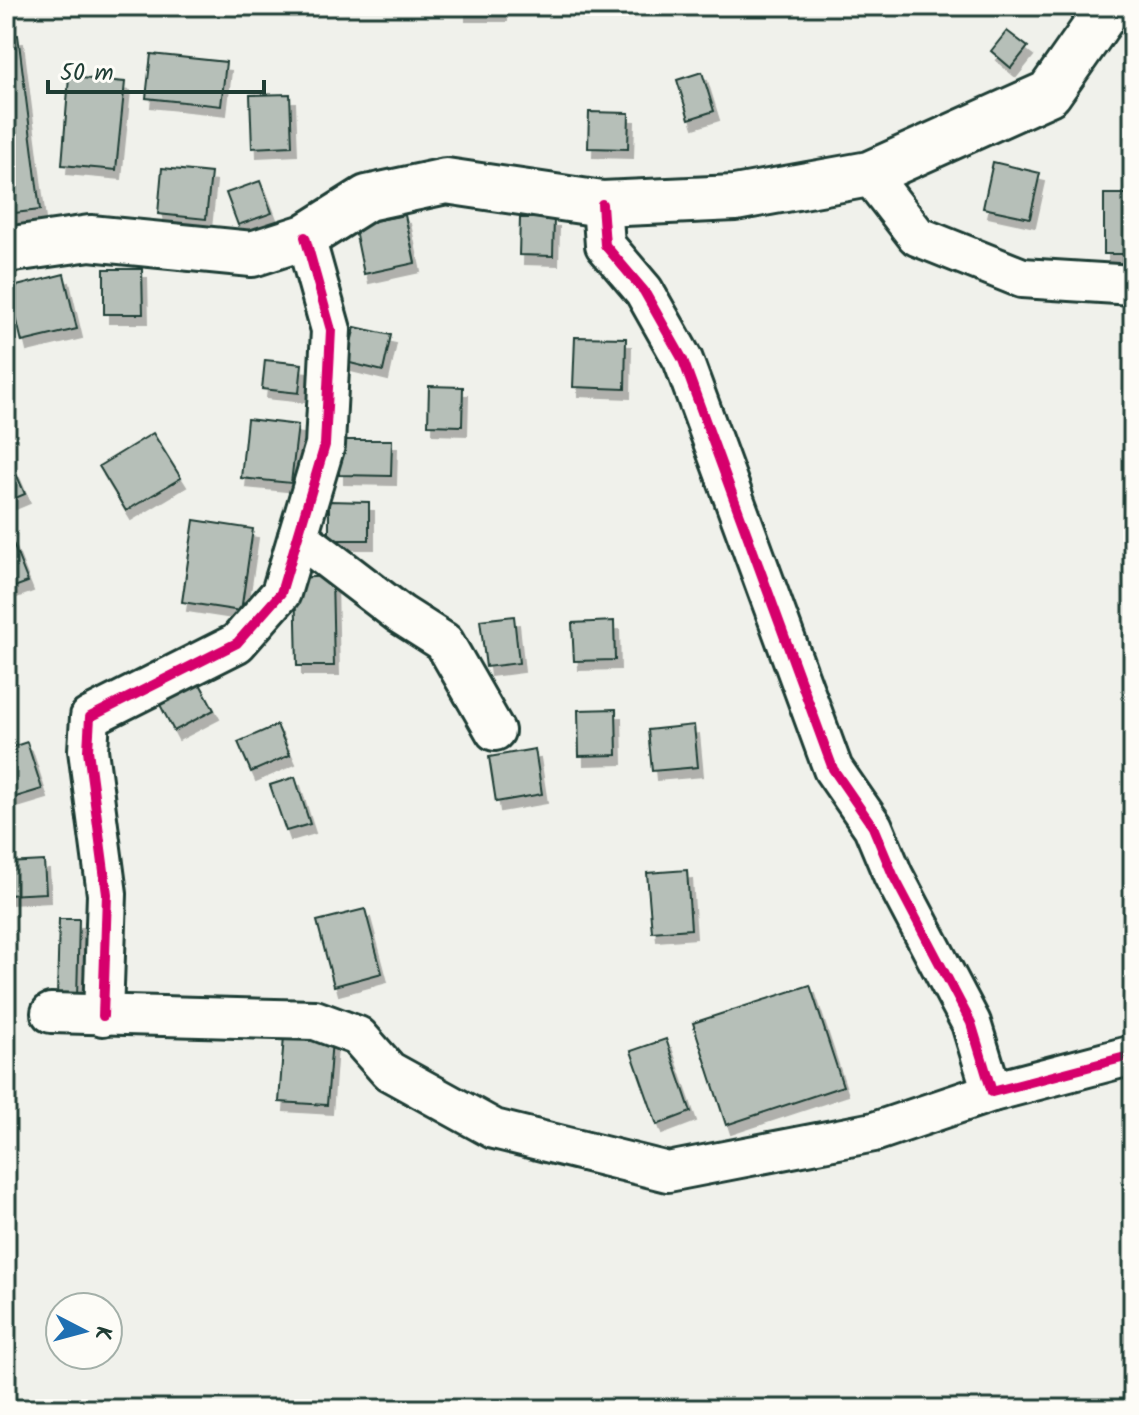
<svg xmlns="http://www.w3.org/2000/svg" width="1139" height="1415" viewBox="0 0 1139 1415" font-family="Kalam,sans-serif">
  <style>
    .building { fill: #b6bfb8; stroke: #1f3d34; stroke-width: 2; filter: url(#shadow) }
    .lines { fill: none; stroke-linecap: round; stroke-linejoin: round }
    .minor-casing { stroke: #1f3d34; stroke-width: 44 }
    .major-casing { stroke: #1f3d34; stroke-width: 50 }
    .minor { stroke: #fdfcf7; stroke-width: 38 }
    .major { stroke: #fdfcf7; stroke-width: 44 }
    .cycleway-casing { stroke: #fdfcf7; stroke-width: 15 }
    .cycleway { stroke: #d6006c; stroke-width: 10 }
  </style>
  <defs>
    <filter id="shadow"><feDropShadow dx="5" dy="9" stdDeviation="0" flood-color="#0004"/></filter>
  </defs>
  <rect width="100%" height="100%" fill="#f0f1eb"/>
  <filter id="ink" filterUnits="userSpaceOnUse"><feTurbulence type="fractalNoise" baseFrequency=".0125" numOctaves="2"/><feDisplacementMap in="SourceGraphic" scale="16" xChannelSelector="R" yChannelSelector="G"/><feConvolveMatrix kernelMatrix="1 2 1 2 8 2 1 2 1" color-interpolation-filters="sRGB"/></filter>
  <g filter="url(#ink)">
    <!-- building -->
    <g class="building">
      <rect x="461" y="6" width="41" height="6"/>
      <path d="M1007,31L1028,47L1011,68L991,51Z"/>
      <path d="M18,35L40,210L6,214V36Z"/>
      <path d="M151,54L226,62L221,106L146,98Z"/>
      <path d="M702,72L714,111L689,119L677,80Z"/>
      <path d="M69,77L125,82L116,170L62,165Z"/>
      <path d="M290,94L292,146L252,148L250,95Z"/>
      <path d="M589,112L629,113L628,149L588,148Z"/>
      <path d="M993,162L1040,173L1030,218L983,208Z"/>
      <path d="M162,168L211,173L206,219L158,214Z"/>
      <path d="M260,181L272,213L238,225L226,193Z"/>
      <rect x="1104" y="194" width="29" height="60"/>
      <path d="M405,215L415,263L364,274L354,225Z"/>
      <path d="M520,218H554L553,256L519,255Z"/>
      <path d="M104,269H142L143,314H104Z"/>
      <path d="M64,274L77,329L22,342L9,288Z"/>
      <path d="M355,327L391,335L383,371L346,362Z"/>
      <path d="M575,337L626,338L625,389L573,387Z"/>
      <path d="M265,360L302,364L299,393L262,389Z"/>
      <path d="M429,386L463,387L462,426L428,425Z"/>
      <path d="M247,419L298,425L291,483L241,478Z"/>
      <path d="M153,433L181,478L126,511L99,466Z"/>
      <path d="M339,440H392L391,476L339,475Z"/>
      <path d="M14,469L25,494L6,502V473Z"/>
      <path d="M329,501L369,502V540H329Z"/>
      <path d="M194,520L253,529L241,611L182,602Z"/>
      <path d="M10,536L28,582L6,590V537Z"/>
      <path d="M332,576L334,666H297L295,578Z"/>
      <path d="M514,616L519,663L486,667L480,620Z"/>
      <path d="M614,621L615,660L574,661L572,623Z"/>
      <path d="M198,680L214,710L174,731L158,701Z"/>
      <path d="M616,709L617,755L579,756L578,710Z"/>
      <path d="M277,725L290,755L251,772L238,742Z"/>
      <path d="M694,725L698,767L652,771L648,730Z"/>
      <path d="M27,742L42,789L6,800V749Z"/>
      <path d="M535,749L542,794L496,802L489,757Z"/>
      <path d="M295,777L310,824L286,831L270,785Z"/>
      <path d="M44,861L46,893L6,895V863Z"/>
      <path d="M687,870L691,929L652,932L647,873Z"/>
      <path d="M365,909L382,973L334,986L317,921Z"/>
      <path d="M59,919H79L77,998H57Z"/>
      <path d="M810,985L843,1086L726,1125L693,1023Z"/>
      <path d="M284,1036L332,1039L327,1105L279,1102Z"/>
      <path d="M666,1039L691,1112L657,1125L631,1051Z"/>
    </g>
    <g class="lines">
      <defs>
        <g id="minor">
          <path d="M869,174L917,236L1022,278L1133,285"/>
          <path d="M602,204L605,245L644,291L683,360L833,769L873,827L893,875L971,1023L992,1092L1133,1055"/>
          <path d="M298,536L400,614L444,642L495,731"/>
          <path d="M51,1013L315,1020L358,1036L389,1071L494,1129L668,1172L874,1132L992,1092"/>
          <path d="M103,1016L107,894L88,750L90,717L237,643L281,593L325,445L331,330L305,237"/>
        </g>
        <path id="major" d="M6,250L90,238L252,254L305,237L367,198L446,181L602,204L735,198L869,174L1049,93L1110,6"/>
      </defs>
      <!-- minor casing -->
      <use href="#minor" class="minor-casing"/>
      <!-- major casing -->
      <use href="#major" class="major-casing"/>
      <!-- minor -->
      <use href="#minor" class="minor"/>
      <!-- major -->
      <use href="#major" class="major"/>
      <defs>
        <g id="cycleway">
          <path d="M602,204L605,245L644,291L683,360L833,769L873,827L893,875L971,1023L992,1092L1133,1055"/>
          <path d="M103,1016L107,894L88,750L90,717L237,643L281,593L325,445L331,330L305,237"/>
        </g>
      </defs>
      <!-- cycleway casing -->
      <use href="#cycleway" class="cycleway-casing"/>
      <!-- cycleway -->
      <use href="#cycleway" class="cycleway"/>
    </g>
  </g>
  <!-- margin -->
  <rect width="1139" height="1415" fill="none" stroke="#fdfcf7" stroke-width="32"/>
  <rect x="16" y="16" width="1107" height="1383" fill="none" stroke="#1f3d34" stroke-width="3" filter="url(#ink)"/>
  <!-- north arrow -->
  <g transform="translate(84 1331) rotate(96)"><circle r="38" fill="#fdfcf7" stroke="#a4b0a9" stroke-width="2"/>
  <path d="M0-6L14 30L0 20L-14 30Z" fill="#1f6fb2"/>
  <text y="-12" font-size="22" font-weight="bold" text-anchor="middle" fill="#1f3d34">K</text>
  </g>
  <!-- scale -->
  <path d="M48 80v12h216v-12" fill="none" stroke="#1f3d34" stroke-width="4"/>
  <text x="60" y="80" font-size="24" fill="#1f3d34" stroke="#fdfcf7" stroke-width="6" paint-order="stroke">50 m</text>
</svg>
